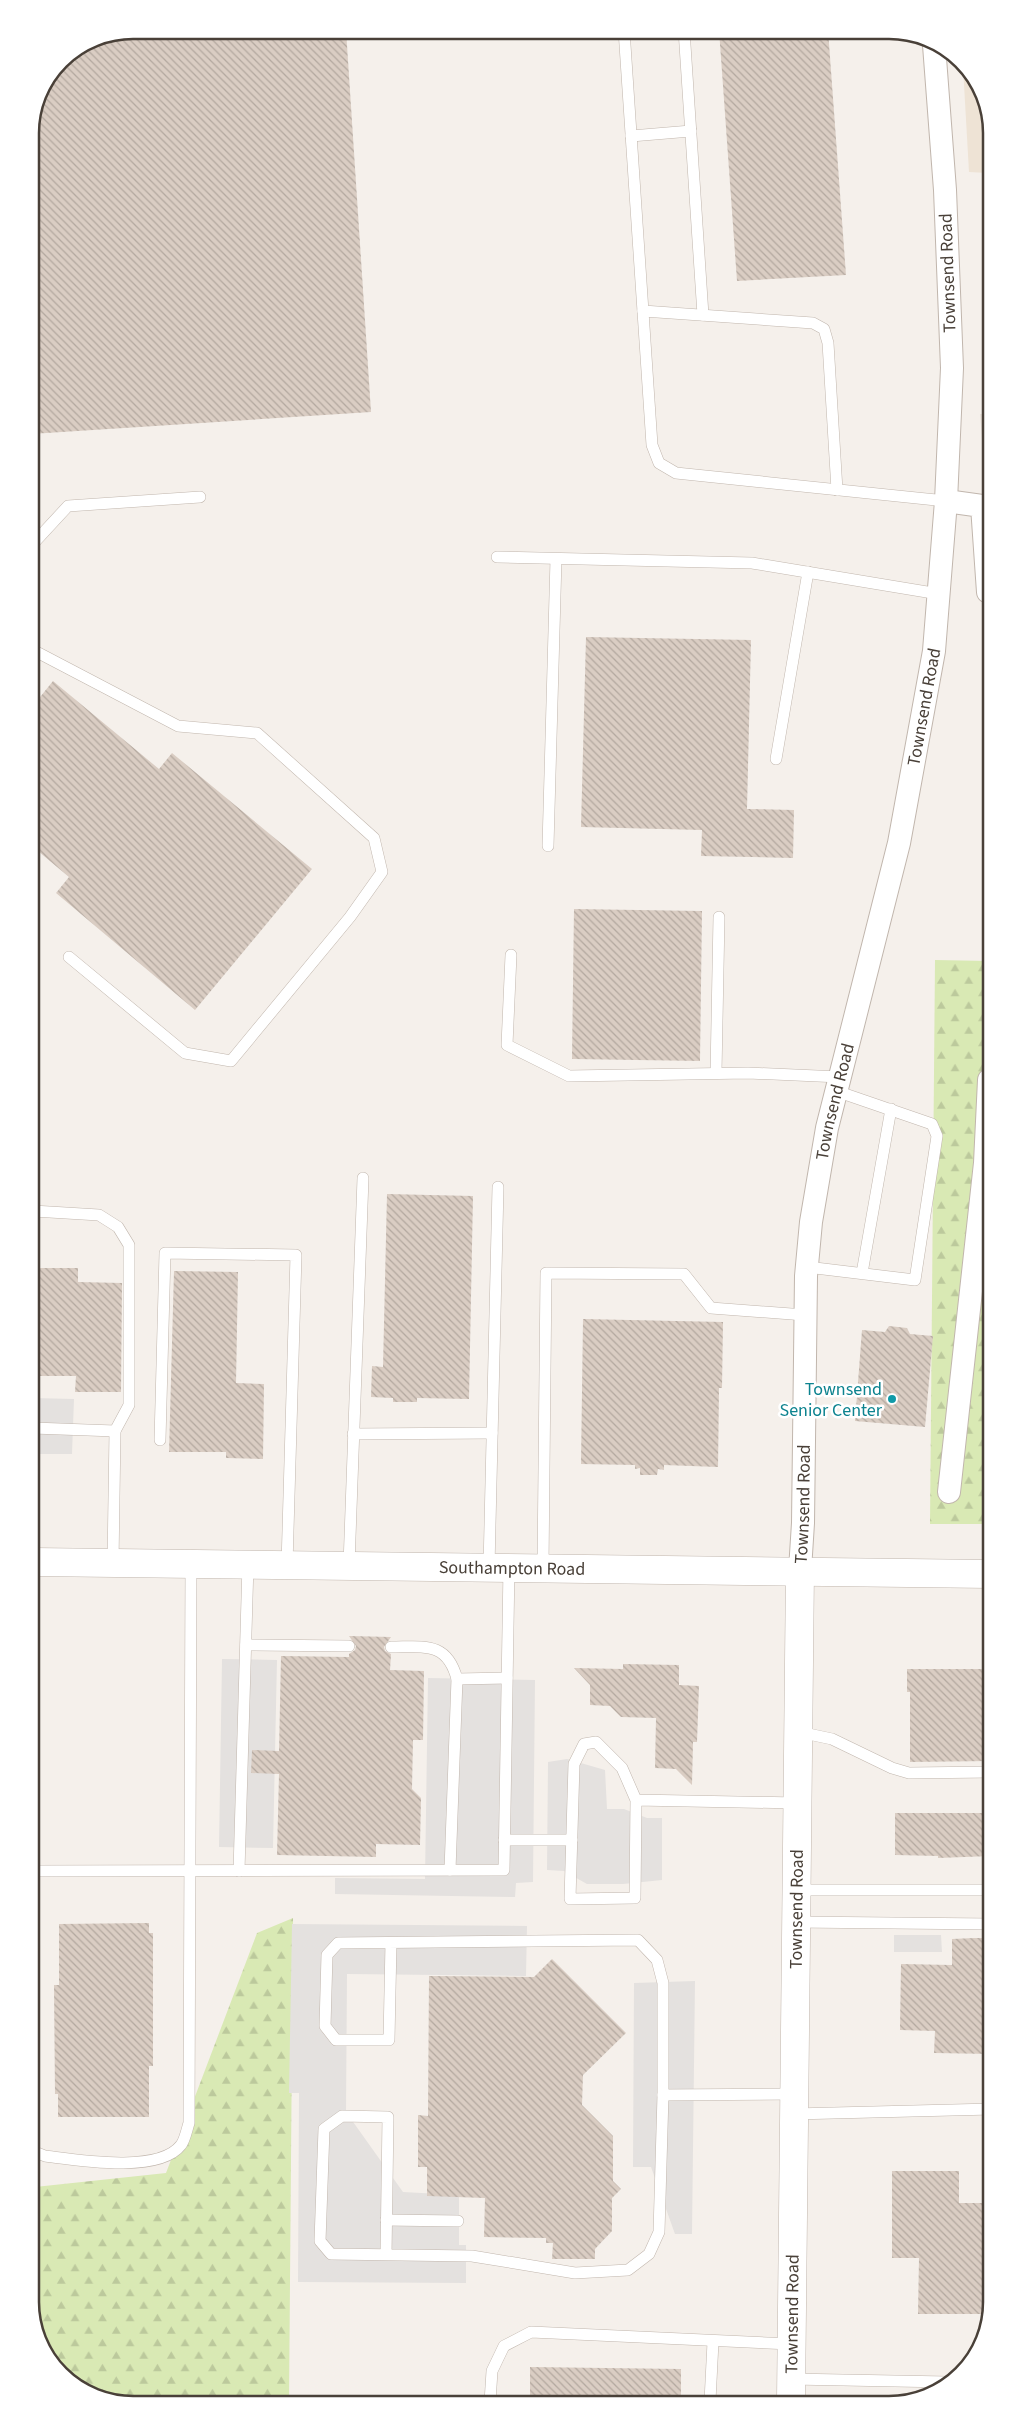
<svg xmlns="http://www.w3.org/2000/svg" width="1022" height="2435" viewBox="0 0 1022 2435" font-family="'Source Sans 3',sans-serif">
  <style>
    .residential { fill: #e9e1d9 }
    .education { fill: #eee3d5 }
    .forest { fill: url(#forest-firs) }
    .parking { fill: #e4e1df }
    .building { fill: url(#building-back-hatch) }
    .lines { fill: none; stroke-linecap: round; stroke-linejoin: round }
    .service-casing { stroke: #c1b6ad; stroke-width: 12 }
    .minor-casing { stroke: #c1b6ad; stroke-width: 24 }
    .tertiary-casing { stroke: #c1b6ad; stroke-width: 29 }
    .service { stroke: #fff; stroke-width: 11 }
    .minor { stroke: #fff; stroke-width: 22 }
    .tertiary { stroke: #fff; stroke-width: 28 }
    .culture-dot { fill: #0f9aa8; stroke: #fff; stroke-width: 2 }
    .labels { text-anchor: middle; dominant-baseline: central; stroke-width: 5; stroke-linejoin: round; paint-order: stroke }
    .street-label { font-size: 18px; fill: #494038; stroke: #fff }
    .culture-label { font-size: 18px; fill: #0d838f; stroke: #fff; text-anchor: end }
    .rim { fill: none; stroke: #494038; stroke-width: 2.5 }
  </style>
  <defs>
    <pattern id="forest-firs" width="22" height="20" patternUnits="userSpaceOnUse" patternTransform="scale(1.25)"><rect width="22" height="20" fill="#d9e9b4"/><path d="M5 1l3.5 6h-7zM16 11l3.5 6h-7z" fill="#bcc99c"/></pattern>
    <pattern id="building-back-hatch" width="6" height="6" patternUnits="userSpaceOnUse" patternTransform="scale(1.25)"><rect width="6" height="6" fill="#dacdc3"/><path d="M-1 5l2 2M0 0l6 6M5-1l2 2" fill="none" stroke="#b3a89f"/></pattern>
  </defs>
  <rect width="100%" height="100%" fill="#f5f0eb"/>
  <!-- residential -->
  <path class="residential" d="M980,414H987L988,515Z"/>
  <!-- education -->
  <path class="education" d="M963,67L987,100V173L969,172Z"/>
  <!-- forest -->
  <g class="forest">
    <path d="M935,960L989,961L990,1524H930Z"/>
    <path d="M293,1918L289,2404L126,2405L70,2383L35,2335V2187L166,2173L257,1933Z"/>
  </g>
  <!-- parking -->
  <g class="parking">
    <path d="M33,1398L74,1399L72,1454H33Z"/>
    <path d="M222,1659L277,1660L273,1848L219,1847Z"/>
    <path d="M428,1678L535,1680L533,1882L516,1883L515,1897L335,1894V1878L425,1879Z"/>
    <path d="M567,1759L605,1770L607,1809H624L647,1818H662V1880L623,1884H587L564,1871L547,1870L548,1762Z"/>
    <path d="M292,1924L527,1926L526,1976L347,1974L346,2112L403,2192L459,2195V2245H466V2283L298,2282L299,2093H289Z"/>
    <path d="M894,1935H941L942,1952H894Z"/>
    <path d="M695,1981L692,2234H675L651,2167H633L634,1983Z"/>
  </g>
  <!-- building -->
  <g class="building">
    <path d="M133,30H346L371,412L31,434L30,127L38,93L60,60L94,38Z"/>
    <path d="M719,30H828L846,275L737,281Z"/>
    <path d="M586,637L751,640L747,809L794,810L793,858L701,856L702,830L581,827Z"/>
    <path d="M53,681L159,769L172,753L312,869L195,1010L56,893L69,877L32,846V707Z"/>
    <path d="M574,909L702,911L700,1061L572,1059Z"/>
    <path d="M387,1194L473,1196L469,1399L417,1398V1402H393V1398L371,1397L372,1366L383,1367Z"/>
    <path d="M33,1268H78V1282L122,1283L121,1392H75L76,1376H33Z"/>
    <path d="M174,1271L238,1272L236,1383L264,1384L263,1459L226,1458V1452H169Z"/>
    <path d="M583,1319L723,1322L722,1388H719L718,1467L664,1465V1470L658,1469L657,1475H640V1468L635,1469V1465L581,1464Z"/>
    <path d="M889,1326L907,1328L910,1334L933,1336L925,1427L855,1421L862,1330L885,1332Z"/>
    <path d="M349,1636L391,1637L384,1647L385,1651L391,1654L390,1670L424,1671L423,1740H413L412,1789L421,1798L420,1845L376,1844V1857L277,1855L279,1774L251,1773L252,1750L279,1751L281,1656L349,1657V1654L355,1650L356,1646Z"/>
    <path d="M623,1664L679,1665V1685L699,1686L697,1742H693L692,1785L676,1769L655,1768L656,1718L621,1717L610,1706L590,1705V1685L574,1668L623,1669Z"/>
    <path d="M907,1669H990L991,1761L910,1762V1692H907Z"/>
    <path d="M895,1813H991V1856L938,1858V1856L895,1855Z"/>
    <path d="M149,1923V1933H153V2066H149V2117H58V2094H55L54,1985H59V1924Z"/>
    <path d="M974,1938H990L991,1940V2054L934,2053L935,2031L900,2030L901,1964L952,1965V1939Z"/>
    <path d="M552,1959L626,2033L583,2075L582,2105L613,2136V2181L621,2189L612,2198V2231L595,2249V2259H552L553,2243H546V2238L484,2237L485,2198L427,2196V2167H418V2115L428,2116L429,1976L534,1977Z"/>
    <path d="M892,2171H959V2203H992V2302L988,2314H918L919,2258H892Z"/>
    <path d="M530,2367L681,2369V2401L530,2402Z"/>
  </g>
  <g class="lines">
    <defs>
      <g id="service">
        <path d="M624,30L652,445L659,463L676,473L946,501"/>
        <path d="M684,30L703,315"/>
        <path d="M631,136L691,131"/>
        <path d="M643,311L813,323L824,329L828,343L837,490"/>
        <path d="M31,546L68,506L200,497"/>
        <path d="M497,557L752,563L939,594"/>
        <path d="M31,649L178,726L257,733L374,838L382,872L350,917L231,1061L185,1053L69,957"/>
        <path d="M776,759L808,572"/>
        <path d="M548,846L556,559"/>
        <path d="M511,955L507,1045L569,1076L748,1073L840,1077"/>
        <path d="M716,1073L719,917"/>
        <path d="M33,1211L99,1215L118,1227L129,1245V1405L115,1431L113,1563"/>
        <path d="M807,1267L915,1280L937,1136L932,1124L836,1091"/>
        <path d="M862,1273L891,1109"/>
        <path d="M33,1428L115,1431"/>
        <path d="M353,1434L492,1433"/>
        <path d="M160,1440L165,1253L296,1255L287,1565"/>
        <path d="M349,1565L363,1178"/>
        <path d="M489,1567L498,1187"/>
        <path d="M543,1567L546,1273L684,1274L711,1308L805,1315"/>
        <path d="M246,1645L349,1646"/>
        <path d="M391,1647C424,1647 447,1641 457,1679L450,1870"/>
        <path d="M457,1679L507,1678"/>
        <path d="M799,1732L832,1739L892,1768L909,1773L991,1772"/>
        <path d="M636,1800L635,1898L570,1899L574,1764L584,1744L596,1742L622,1768L636,1800L796,1803"/>
        <path d="M504,1840H572"/>
        <path d="M34,1871L504,1870L509,1567"/>
        <path d="M239,1871L248,1564"/>
        <path d="M796,1890H991"/>
        <path d="M795,1922L991,1924"/>
        <path d="M391,1943L389,2040H336L325,2026L327,1955L338,1943L638,1940L657,1960L663,1983V2095L793,2094"/>
        <path d="M794,2114L992,2109"/>
        <path d="M35,2152L45,2156C77,2160 159,2174 181,2145C185,2140 187,2129 189,2123L191,1564"/>
        <path d="M386,2220L458,2221"/>
        <path d="M386,2255L388,2117L342,2116L324,2129L320,2241L331,2254L472,2256L575,2273L628,2270L649,2254L659,2232L663,2095"/>
        <path d="M791,2379L947,2382"/>
        <path d="M710,2401L713,2342"/>
        <path d="M490,2402L492,2371L504,2346L531,2332L791,2344"/>
      </g>
      <g id="minor">
        <path d="M946,501L982,506L988,592"/>
        <path d="M949,1492L985,1163L989,1080"/>
        <path id="s1" d="M800,1570L803,1523L806,1276L811,1222L827,1128L899,843L934,651L946,501L952,368L945,190L934,45"/>
      </g>
      <g id="tertiary">
        <path id="s2" d="M34,1562L990,1574"/>
        <path id="s3" d="M791,2400L800,1570"/>
      </g>
    </defs>
    <!-- service casing -->
    <use href="#service" class="service-casing"/>
    <!-- minor casing -->
    <use href="#minor" class="minor-casing"/>
    <!-- tertiary casing -->
    <use href="#tertiary" class="tertiary-casing"/>
    <!-- service -->
    <use href="#service" class="service"/>
    <!-- minor -->
    <use href="#minor" class="minor"/>
    <!-- tertiary -->
    <use href="#tertiary" class="tertiary"/>
  </g>
  <!-- markers -->
  <circle class="culture-dot" cx="892" cy="1399" r="5"/>
  <g class="labels">
    <!-- street labels -->
    <g class="street-label">
      <text transform="translate(948 273) rotate(-92)">Townsend Road</text>
      <text stroke="none"><textPath href="#s1" startOffset="876">Townsend Road</textPath></text>
      <text stroke="none"><textPath href="#s1" startOffset="471">Townsend Road</textPath></text>
      <text stroke="none"><textPath href="#s1" startOffset="66">Townsend Road</textPath></text>
      <text stroke="none"><textPath href="#s2" startOffset="478">Southampton Road</textPath></text>
      <text stroke="none"><textPath href="#s3" startOffset="491">Townsend Road</textPath></text>
      <text stroke="none"><textPath href="#s3" startOffset="86">Townsend Road</textPath></text>
    </g>
    <!-- culture labels -->
    <g class="culture-label">
      <text x="882" y="1389">Townsend<tspan x="882" dy="21">Senior Center</tspan></text>
    </g>
  </g>
  <!-- crop -->
  <path d="M0 0H1022V2435H0ZM133 39H889A94 94 0 0 1 983 133V2302A94 94 0 0 1 889 2396H133A94 94 0 0 1 39 2302V133A94 94 0 0 1 133 39Z" fill="#fff" fill-rule="evenodd"/>
  <path class="rim" d="M133 39H889A94 94 0 0 1 983 133V2302A94 94 0 0 1 889 2396H133A94 94 0 0 1 39 2302V133A94 94 0 0 1 133 39Z"/>
</svg>
